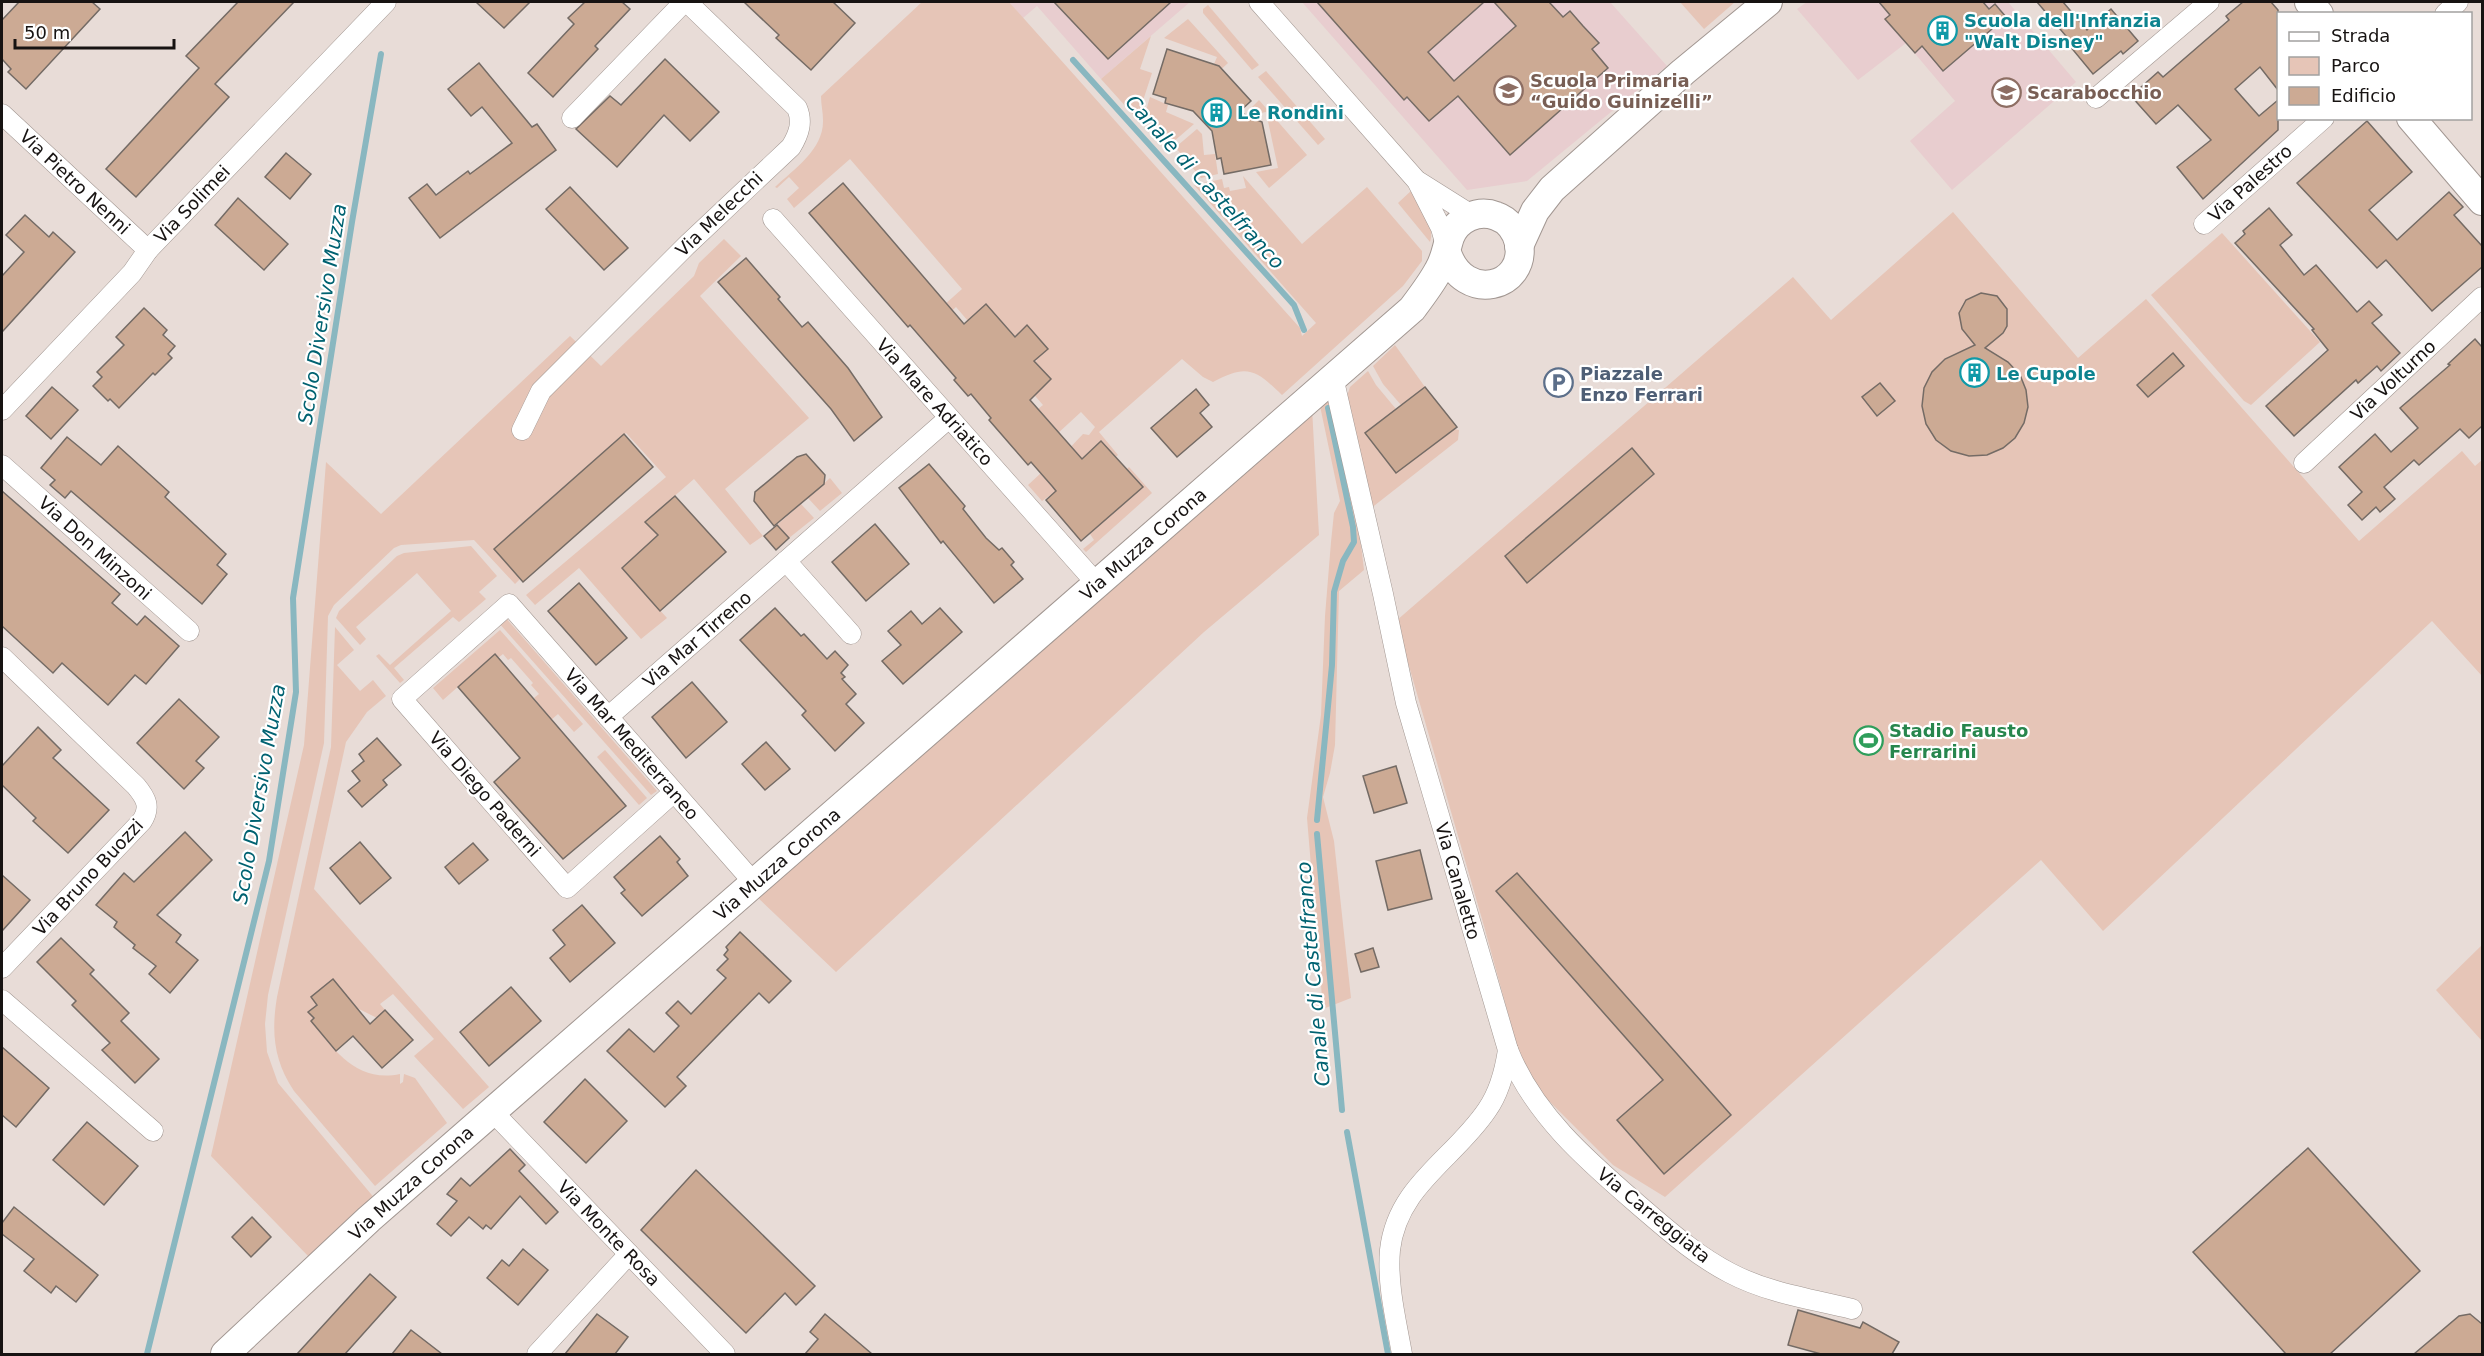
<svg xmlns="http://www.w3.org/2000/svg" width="2484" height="1356" viewBox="0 0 2484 1356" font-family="'DejaVu Sans',sans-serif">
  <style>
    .education { fill: #e8cdcf }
    .green { fill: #e6c5b7 }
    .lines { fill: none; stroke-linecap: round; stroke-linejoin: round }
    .stream { stroke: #89b7c0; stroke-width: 6 }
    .building { fill: #ccaa94; stroke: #746b65; stroke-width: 1.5 }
    .street-casing { stroke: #a29792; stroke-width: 21 }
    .secondary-casing { stroke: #a29792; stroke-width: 30 }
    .street { stroke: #fff; stroke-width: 20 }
    .secondary { stroke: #fff; stroke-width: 28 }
    .labels { text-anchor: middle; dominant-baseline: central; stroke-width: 4.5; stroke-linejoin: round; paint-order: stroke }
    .culture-label { font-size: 18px; font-weight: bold; fill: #0d838f; stroke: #fff; text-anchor: start }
    .education-label { font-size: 18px; font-weight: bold; fill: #785e54; stroke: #fff; text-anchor: start }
    .street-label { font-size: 18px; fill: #171312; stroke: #fff }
    .service-label { font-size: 18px; font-weight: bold; fill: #4e5e75; stroke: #fff; text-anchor: start }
    .leisure-label { font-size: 18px; font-weight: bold; fill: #27864d; stroke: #fff; text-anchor: start }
    .water-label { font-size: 20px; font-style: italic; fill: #006271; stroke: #fff }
  </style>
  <rect width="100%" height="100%" fill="#e8dcd7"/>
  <!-- education -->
  <g class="education">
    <path d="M1009,2H1190L1101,79L1037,6L1023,18Z"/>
    <path d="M1302,2H1610L1667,66L1527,181L1467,190Z"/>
    <path d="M1807,2H2008L2076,82L1952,190L1910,141L1955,101L1906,43L1858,80L1797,9Z"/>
  </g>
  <!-- green -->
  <g class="green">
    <path d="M922,2H1009L1300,328L1302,336L1316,323L1194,185L1222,179L1224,188L1229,187L1230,191L1246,188L1243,176L1302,244L1367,187L1422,251V261L1403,286L1282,395C1255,369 1247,364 1213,382L1203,377L1182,359L1099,432L1118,455L1095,475L1082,460L1052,486L1056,491L1042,501L1028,485L1041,473L1043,476L1083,434L1089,435L1095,427L1081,412L1056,435L1038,409L1043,405L1022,381L993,401L1037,360L986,305L968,321L956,307L928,333L924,330L919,335L915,331L962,289L850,159L794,208L787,199L799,188L789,177L777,188L775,187C794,169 824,149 823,120C823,112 821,105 821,96Z"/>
    <path d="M1680,2H1735L1704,29Z"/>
    <path d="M1208,5L1259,65L1252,70L1203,13V9Z"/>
    <path d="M1188,19L1228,63L1216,74L1212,69L1217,57L1164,38Z"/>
    <path d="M1151,36L1140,69L1152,73L1137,119L1101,79Z"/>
    <path d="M1266,71L1325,139L1318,145L1258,77Z"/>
    <path d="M1150,97L1168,105L1166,112L1194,124L1173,142H1169L1145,114Z"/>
    <path d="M1259,100L1307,155L1269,188L1256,172L1278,168L1266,112L1251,115L1249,110Z"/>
    <path d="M1197,129L1202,134L1204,155L1215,154L1218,174L1201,178L1177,149V146Z"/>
    <path d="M1412,190C1420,203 1436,227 1430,242L1398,203Z"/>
    <path d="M1953,212L2078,358L2146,299L2359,541L2462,451L2475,466L2482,460V676L2432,621L2103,931L2041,860L1665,1197L1613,1165L1545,1097L1524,1072L1484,926L1396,621L1793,277L1831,320Z"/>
    <path d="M2222,233L2320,342L2251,405L2244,401L2151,295Z"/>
    <path d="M724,239L741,256L700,296L809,418L725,489L763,536L750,545L694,479L646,521L658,535L622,568L667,618L641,639L579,568L535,605L526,595L666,477L626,433L494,549L520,579L515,584L474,540L401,545L394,548L334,605L328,616L324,743L268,995L265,1024L267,1052L278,1083L376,1200L309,1257L211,1156L304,745L326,462L381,514L570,336L601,366L694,276L699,263Z"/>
    <path d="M1395,345L1425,387L1401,405L1383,384L1373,366Z"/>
    <path d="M1368,371L1376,385L1396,409L1365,433L1396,473L1454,429L1459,430L1458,440L1370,509L1347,396L1350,387Z"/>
    <path d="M1327,400L1331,403L1359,528L1364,570L1339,591L1335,745L1330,773L1323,797L1334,841L1351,998L1323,1009L1307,818L1321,715L1325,616L1331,542L1334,513L1340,501L1320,406Z"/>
    <path d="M1312,408L1319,535L1204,632L836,972L756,896Z"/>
    <path d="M1129,467L1152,493L1086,552L1083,549L1094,540L1090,534L1128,500L1126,470Z"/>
    <path d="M830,478L842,493L820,511L808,498Z"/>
    <path d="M801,504L814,518L789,538L777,525Z"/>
    <path d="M471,546L497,576L479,592L486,599L459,622L453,617L394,668L404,680L400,683L376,656L379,654L390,665L451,611L417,573L356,627L366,639L360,645L336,618L339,611L397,556L404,553Z"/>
    <path d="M504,616L657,791L651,795L498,622Z"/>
    <path d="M335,627L354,650L337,665L360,691L373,680L386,696L367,712L346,742L314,889L489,1087L463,1109L414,1056L434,1039L393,994L380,1004L385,1010L377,1018L357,1008L333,979L311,997L317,1005L308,1012L314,1018L311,1021C335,1051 357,1083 400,1074V1084L403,1082L404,1074L415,1078L447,1123L375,1186L294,1091C274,1061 271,1033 277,997L331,747Z"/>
    <path d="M500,630L583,724L574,732L558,714L551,720L534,698L539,694L531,685L533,683L511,658L508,660L503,654L498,658L495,654L443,700L433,688Z"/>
    <path d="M605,750L647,798L639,805L597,757Z"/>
    <path d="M2482,945V1041L2436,990Z"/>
  </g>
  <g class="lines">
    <!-- stream -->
    <g class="stream">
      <path d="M1073,60L1294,305L1304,330"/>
      <path d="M1317,820L1332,665L1334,592L1343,561L1354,542L1353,527L1328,408"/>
      <path d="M1317,834L1342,1110"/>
      <path d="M1347,1132L1388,1354"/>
      <path d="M147,1354L269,861L296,692L293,598L352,222L381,54"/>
    </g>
  </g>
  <!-- building -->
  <g class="building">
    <path d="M19,2H92L100,9L26,89L8,72L11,69L2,59V20Z"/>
    <path d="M238,2H294L215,84L229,97L136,197L106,169L199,68L186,56Z"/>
    <path d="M476,2H530L504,28Z"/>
    <path d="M585,2H622L630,9L595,46L598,49L553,97L528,73L574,24L568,18Z"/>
    <path d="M744,2H833L855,23L811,70L776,38L779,35Z"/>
    <path d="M1054,2H1171L1108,59Z"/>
    <path d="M1317,2H1484L1428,52L1454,81L1516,26L1494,2H1549L1563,17L1570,11L1583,26L1599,43L1592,49L1608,68L1510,155L1458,96L1429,121L1407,97L1404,100Z"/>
    <path d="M1879,2H1983L1989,9L1995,4L2006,17L1943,71L1922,46L1915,53L1885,19L1890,15Z"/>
    <path d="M2037,2H2063L2087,30L2111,9L2138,41L2123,54L2121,51L2093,74L2069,45L2072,43Z"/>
    <path d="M2243,2H2271L2278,10V90L2260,67L2235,89L2259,116L2278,100V130L2203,199L2177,167L2211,140L2178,105L2156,124L2131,96L2158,72L2163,77L2229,20L2226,16Z"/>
    <path d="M1167,49L1219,66L1251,101L1239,112L1262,122L1271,165L1224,174L1221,158L1217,159L1212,131L1193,111L1165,103L1166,98L1153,94Z"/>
    <path d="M665,59L719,112L690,141L664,115L617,167L576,129L610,96L621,105Z"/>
    <path d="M479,63L532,127L537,124L556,150L440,238L409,198L427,184L436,195L468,171L470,174L512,143L482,107L471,116L448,89Z"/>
    <path d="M2367,121L2412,172L2369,210L2397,240L2449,192L2463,207L2454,215L2482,246V267L2432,311L2386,260L2377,268L2297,183Z"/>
    <path d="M286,153L311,174L290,199L265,177Z"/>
    <path d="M843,183L964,324L986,304L1015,337L1027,325L1048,349L1034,361L1051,379L1030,400L1082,459L1101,441L1143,487L1081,541L1046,500L1056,491L1052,486L1031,462L1028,465L989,420L991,418L971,394L968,396L954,380L956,378L910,325L908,327L809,213Z"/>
    <path d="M570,187L628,248L604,270L546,209Z"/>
    <path d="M238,198L288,244L264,270L215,225Z"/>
    <path d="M2269,208L2292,235L2280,245L2304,275L2316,265L2357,312L2369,301L2382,315L2372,323L2400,353L2381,371L2377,366L2358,383L2356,380L2294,436L2266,406L2328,350L2312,330L2314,329L2235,243L2245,234L2243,231Z"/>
    <path d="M25,215L49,237L53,232L75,252L2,332V276L24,252L6,235Z"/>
    <path d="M746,258L780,297L778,299L802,327L808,322L848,368L882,417L854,441L831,409L718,282Z"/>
    <path d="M1981,293L1997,296L2007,309V326L2003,333L1985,348L2008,362L2020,375L2026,390L2028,407L2024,423L2015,438L2003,448L1987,455L1969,456L1951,451L1936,440L1926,424L1922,406L1924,388L1932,372L1945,359L1975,345L1962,329L1959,313L1966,300Z"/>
    <path d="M144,308L167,330L163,335L175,346L168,354L172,358L155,375L153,373L119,408L110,399L108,401L93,386L102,377L97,372L124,345L116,337Z"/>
    <path d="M2475,339L2482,347V426L2469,438L2460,429L2419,465L2414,460L2384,487L2395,499L2380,512L2376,507L2362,520L2348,505L2362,492L2339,467L2375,434L2391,452L2418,428L2400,408L2450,365L2448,364Z"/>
    <path d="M2173,353L2184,366L2148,397L2137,385Z"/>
    <path d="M1880,383L1895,401L1877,416L1862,397Z"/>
    <path d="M52,387L78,410L51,439L26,416Z"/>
    <path d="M1425,387L1457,427L1396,473L1365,433Z"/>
    <path d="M1196,389L1209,405L1200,413L1212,427L1177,457L1151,428Z"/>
    <path d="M624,434L653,467L523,582L494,549Z"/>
    <path d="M67,437L101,465L118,446L169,492L165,497L226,554L217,565L227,574L202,604L71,491L65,498L50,485L55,480L41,468Z"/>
    <path d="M1632,448L1654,474L1527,583L1505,556Z"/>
    <path d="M806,454L825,475L824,484L774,526L754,501L755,492L797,457Z"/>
    <path d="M929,464L965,506L963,509L986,538L999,550L1002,548L1014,562L1011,565L1023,579L994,603L943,541L941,543L899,488Z"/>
    <path d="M2,491L120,594L112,603L137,625L145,616L179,646L146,684L135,675L108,705L62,663L53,673L2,626Z"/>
    <path d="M675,496L726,552L660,611L622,568L658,535L645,522Z"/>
    <path d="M875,524L909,564L866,601L832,562Z"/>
    <path d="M777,525L789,538L776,550L764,536Z"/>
    <path d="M579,583L627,638L596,665L548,611Z"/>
    <path d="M775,608L801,636L804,634L827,659L835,651L848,665L841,673L845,677L842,679L856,694L846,704L864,723L835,751L802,715L806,711L740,640Z"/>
    <path d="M940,608L962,632L903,684L882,661L901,645L888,631L911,611L922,624Z"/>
    <path d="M495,654L626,806L563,859L494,782L520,758L458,687Z"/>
    <path d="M692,682L727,722L686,758L652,717Z"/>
    <path d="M179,699L219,737L196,761L204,768L184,789L137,743Z"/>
    <path d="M38,727L61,750L53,758L109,810L68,853L33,821L36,818L2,785V766Z"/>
    <path d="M377,738L401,765L383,780L387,785L362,807L348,791L360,781L352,771L364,761L359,754Z"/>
    <path d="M766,742L790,769L765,790L742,764Z"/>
    <path d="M1396,766L1407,803L1374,813L1363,776Z"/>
    <path d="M185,832L212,860L157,915L181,935L176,942L198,960L170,993L149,974L156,966L133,948L135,945L114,927L117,922L96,905L124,873L134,882Z"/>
    <path d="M660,836L680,859L677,862L688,876L642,916L621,893L625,890L614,877Z"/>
    <path d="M360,842L391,878L360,904L330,868Z"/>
    <path d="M473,843L488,860L459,884L445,867Z"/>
    <path d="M1420,850L1432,899L1388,910L1376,861Z"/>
    <path d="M1517,873L1731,1115L1664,1174L1617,1120L1663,1080L1496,891Z"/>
    <path d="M2,875L30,900L2,931Z"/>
    <path d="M582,905L615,943L570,982L550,958L565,945L553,930Z"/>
    <path d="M740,932L791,981L769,1003L759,993L677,1077L686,1086L665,1107L607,1051L629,1029L654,1052L679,1026L666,1013L678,1001L691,1014L726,978L717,970L728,959L724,955L728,950L726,947Z"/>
    <path d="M61,938L94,970L90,974L129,1013L121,1021L159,1059L135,1083L102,1050L110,1043L72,1005L76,1001L37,962Z"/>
    <path d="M1373,948L1379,967L1361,972L1355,954Z"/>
    <path d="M333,979L370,1024L385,1010L413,1040L382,1068L353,1036L336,1051L311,1021L314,1018L308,1012L317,1005L311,997Z"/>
    <path d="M511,987L541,1021L489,1066L460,1032Z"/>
    <path d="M2,1047L49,1088L16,1127L2,1115Z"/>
    <path d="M585,1079L627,1121L586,1163L544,1122Z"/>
    <path d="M87,1122L138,1166L104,1205L53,1160Z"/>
    <path d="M2308,1148L2420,1271L2330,1354H2286L2193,1252Z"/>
    <path d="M510,1149L525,1165L519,1171L558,1212L546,1224L520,1196L491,1229L486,1225L483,1229L469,1217L451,1236L437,1224L457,1201L447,1194L461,1178L470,1186Z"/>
    <path d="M696,1170L815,1286L796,1305L785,1293L746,1333L641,1230Z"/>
    <path d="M14,1207L98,1275L76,1302L56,1286L51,1293L24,1271L34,1259L2,1234V1223Z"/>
    <path d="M252,1217L271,1237L251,1257L232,1237Z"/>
    <path d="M523,1249L548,1270L518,1305L487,1278L502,1260L509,1266Z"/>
    <path d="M370,1274L396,1297L345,1354H297Z"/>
    <path d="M1798,1310L1860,1328L1863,1322L1899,1342L1892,1354H1821L1788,1345Z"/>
    <path d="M597,1314L628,1337L615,1354H565Z"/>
    <path d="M825,1314L872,1354H805L818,1339L810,1332Z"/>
    <path d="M2470,1314L2482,1324V1354H2414L2459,1316Z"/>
    <path d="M411,1330L442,1354H392Z"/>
  </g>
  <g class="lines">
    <defs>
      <g id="street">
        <path d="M1259,2L1417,181L1441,228L1447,249"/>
        <path d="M2445,14L2458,2"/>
        <path d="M2096,98L2209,2"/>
        <path d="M2,114L148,250"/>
        <path d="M572,118L684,2"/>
        <path d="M1419,182L1473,216"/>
        <path d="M773,219L1097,584"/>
        <path d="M2204,224L2324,118"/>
        <path d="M1333,377L1383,594L1406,703L1508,1050C1534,1116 1590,1163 1642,1208C1670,1232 1697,1256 1730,1273C1768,1293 1811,1299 1852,1309"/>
        <path d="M2,410L132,273L148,250L386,2"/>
        <path d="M522,430L541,391L687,245L791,147C799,134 803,122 797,108L687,2"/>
        <path d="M2304,463L2482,297"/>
        <path d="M2,465L189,631"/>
        <path d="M786,561L851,634"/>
        <path d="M2,657L136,786C146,798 151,807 142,821L2,968"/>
        <path d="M608,717L949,418"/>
        <path d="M674,792L567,888L402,699L509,604L755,884"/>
        <path d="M2,1000L153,1131"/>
        <path d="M492,1111L725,1354"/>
        <path d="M537,1354L629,1254"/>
        <path d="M1402,1354C1396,1320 1387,1285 1390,1250C1397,1186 1454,1159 1487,1110C1499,1093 1505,1070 1508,1050"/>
      </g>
      <g id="secondary">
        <path d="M2309,2L2319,14"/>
        <path d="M2411,118L2482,201"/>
        <path d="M1519,246L1535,211L1552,189L1683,72L1768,2"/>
        <path d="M225,1354L369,1219L1412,309C1421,297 1431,284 1438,271C1445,260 1446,249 1450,237C1457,219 1478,209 1496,216C1508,220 1516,231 1519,243C1527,288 1464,304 1447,253"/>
      </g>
    </defs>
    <!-- street casing -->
    <use href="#street" class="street-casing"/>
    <!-- secondary casing -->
    <use href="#secondary" class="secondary-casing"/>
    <!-- street -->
    <use href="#street" class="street"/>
    <!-- secondary -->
    <use href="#secondary" class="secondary"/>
  </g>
  <!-- icons -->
  <defs>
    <symbol id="building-ring" viewBox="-11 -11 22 22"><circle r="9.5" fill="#fff" stroke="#0f9aa8" stroke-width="1.5"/><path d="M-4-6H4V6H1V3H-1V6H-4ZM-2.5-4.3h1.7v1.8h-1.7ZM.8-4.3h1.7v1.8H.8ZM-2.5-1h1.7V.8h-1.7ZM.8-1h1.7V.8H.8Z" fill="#0f9aa8"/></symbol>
    <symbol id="school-ring" viewBox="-11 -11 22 22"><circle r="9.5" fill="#fff" stroke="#8d6e63" stroke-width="1.5"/><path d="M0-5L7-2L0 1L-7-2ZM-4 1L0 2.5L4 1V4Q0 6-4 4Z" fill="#8d6e63"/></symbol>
    <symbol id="parking-ring" viewBox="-11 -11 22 22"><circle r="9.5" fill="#fff" stroke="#5c6f8a" stroke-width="1.5"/><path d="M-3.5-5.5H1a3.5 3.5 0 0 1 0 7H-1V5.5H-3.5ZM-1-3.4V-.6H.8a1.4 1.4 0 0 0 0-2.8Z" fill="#5c6f8a"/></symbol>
    <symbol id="stadium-ring" viewBox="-11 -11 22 22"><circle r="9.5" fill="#fff" stroke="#2e9e5b" stroke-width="1.5"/><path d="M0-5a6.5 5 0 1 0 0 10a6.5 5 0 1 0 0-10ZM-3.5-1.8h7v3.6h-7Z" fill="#2e9e5b"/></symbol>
  </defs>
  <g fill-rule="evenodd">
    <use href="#building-ring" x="1926" y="14" width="33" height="33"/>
    <use href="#school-ring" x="1492" y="74" width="33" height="33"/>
    <use href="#school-ring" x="1990" y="76" width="33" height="33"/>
    <use href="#building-ring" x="1200" y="96" width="33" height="33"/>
    <use href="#building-ring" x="1958" y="356" width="33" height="33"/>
    <use href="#parking-ring" x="1542" y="366" width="33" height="33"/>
    <use href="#stadium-ring" x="1852" y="724" width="33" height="33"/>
  </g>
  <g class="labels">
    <!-- culture labels -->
    <g class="culture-label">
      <text x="1964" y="20">Scuola dell'Infanzia<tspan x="1964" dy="21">"Walt Disney"</tspan></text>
      <text x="1237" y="112">Le Rondini</text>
      <text x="1996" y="373">Le Cupole</text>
    </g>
    <!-- education labels -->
    <g class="education-label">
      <text x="1530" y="80">Scuola Primaria<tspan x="1530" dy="21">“Guido Guinizelli”</tspan></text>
      <text x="2027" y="92">Scarabocchio</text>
    </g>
    <!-- street labels -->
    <g class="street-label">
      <text transform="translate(75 182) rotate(43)">Via Pietro Nenni</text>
      <text transform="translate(2250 183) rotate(-42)">Via Palestro</text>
      <text transform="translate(192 204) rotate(-46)">Via Solimei</text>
      <text transform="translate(719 214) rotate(-44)">Via Melecchi</text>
      <text transform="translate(2393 380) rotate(-43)">Via Volturno</text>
      <text transform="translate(935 402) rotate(48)">Via Mare Adriatico</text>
      <text transform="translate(1143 544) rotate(-41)">Via Muzza Corona</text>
      <text transform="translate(95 548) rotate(42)">Via Don Minzoni</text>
      <text transform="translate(697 639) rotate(-41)">Via Mar Tirreno</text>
      <text transform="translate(632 744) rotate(49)">Via Mar Mediterraneo</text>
      <text transform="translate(485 794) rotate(49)">Via Diego Paderni</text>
      <text transform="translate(777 864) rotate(-41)">Via Muzza Corona</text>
      <text transform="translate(88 877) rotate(-47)">Via Bruno Buozzi</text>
      <text transform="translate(1458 881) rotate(74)">Via Canaletto</text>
      <text transform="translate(411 1183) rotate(-42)">Via Muzza Corona</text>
      <text transform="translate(1654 1215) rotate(39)">Via Carreggiata</text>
      <text transform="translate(609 1233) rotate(46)">Via Monte Rosa</text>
    </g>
    <!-- service labels -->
    <g class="service-label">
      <text x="1580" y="373">Piazzale<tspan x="1580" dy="21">Enzo Ferrari</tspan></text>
    </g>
    <!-- leisure labels -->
    <g class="leisure-label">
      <text x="1889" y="730">Stadio Fausto<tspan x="1889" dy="21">Ferrarini</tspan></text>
    </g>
    <!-- water labels -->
    <g class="water-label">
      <text transform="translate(1205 182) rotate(48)">Canale di Castelfranco</text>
      <text transform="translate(322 314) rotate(-81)">Scolo Diversivo Muzza</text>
      <text transform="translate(259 794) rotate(-80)">Scolo Diversivo Muzza</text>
      <text transform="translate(1313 974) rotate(-95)">Canale di Castelfranco</text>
    </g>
  </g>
  <!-- border -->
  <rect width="2484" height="1356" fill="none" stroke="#171312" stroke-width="6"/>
  <!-- legend -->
  <rect x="2277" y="12" width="195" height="108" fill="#ffffff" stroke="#a2a1a0" stroke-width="1.5"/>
  <rect x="2289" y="32" width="30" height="9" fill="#ffffff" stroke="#a2a1a0" stroke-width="1.5"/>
  <text x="2331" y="42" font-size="18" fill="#171312">Strada</text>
  <rect x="2289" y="57" width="30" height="18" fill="#e6c5b7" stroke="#a2a1a0" stroke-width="1.5"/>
  <text x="2331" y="72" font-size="18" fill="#171312">Parco</text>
  <rect x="2289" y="87" width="30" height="18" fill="#ccaa94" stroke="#a2a1a0" stroke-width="1.5"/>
  <text x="2331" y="102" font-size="18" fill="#171312">Edificio</text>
  <!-- scale -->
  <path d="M15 39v9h159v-9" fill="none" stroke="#171312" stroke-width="3"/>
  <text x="24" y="39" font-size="18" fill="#171312" stroke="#ffffff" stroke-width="4.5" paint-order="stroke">50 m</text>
</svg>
